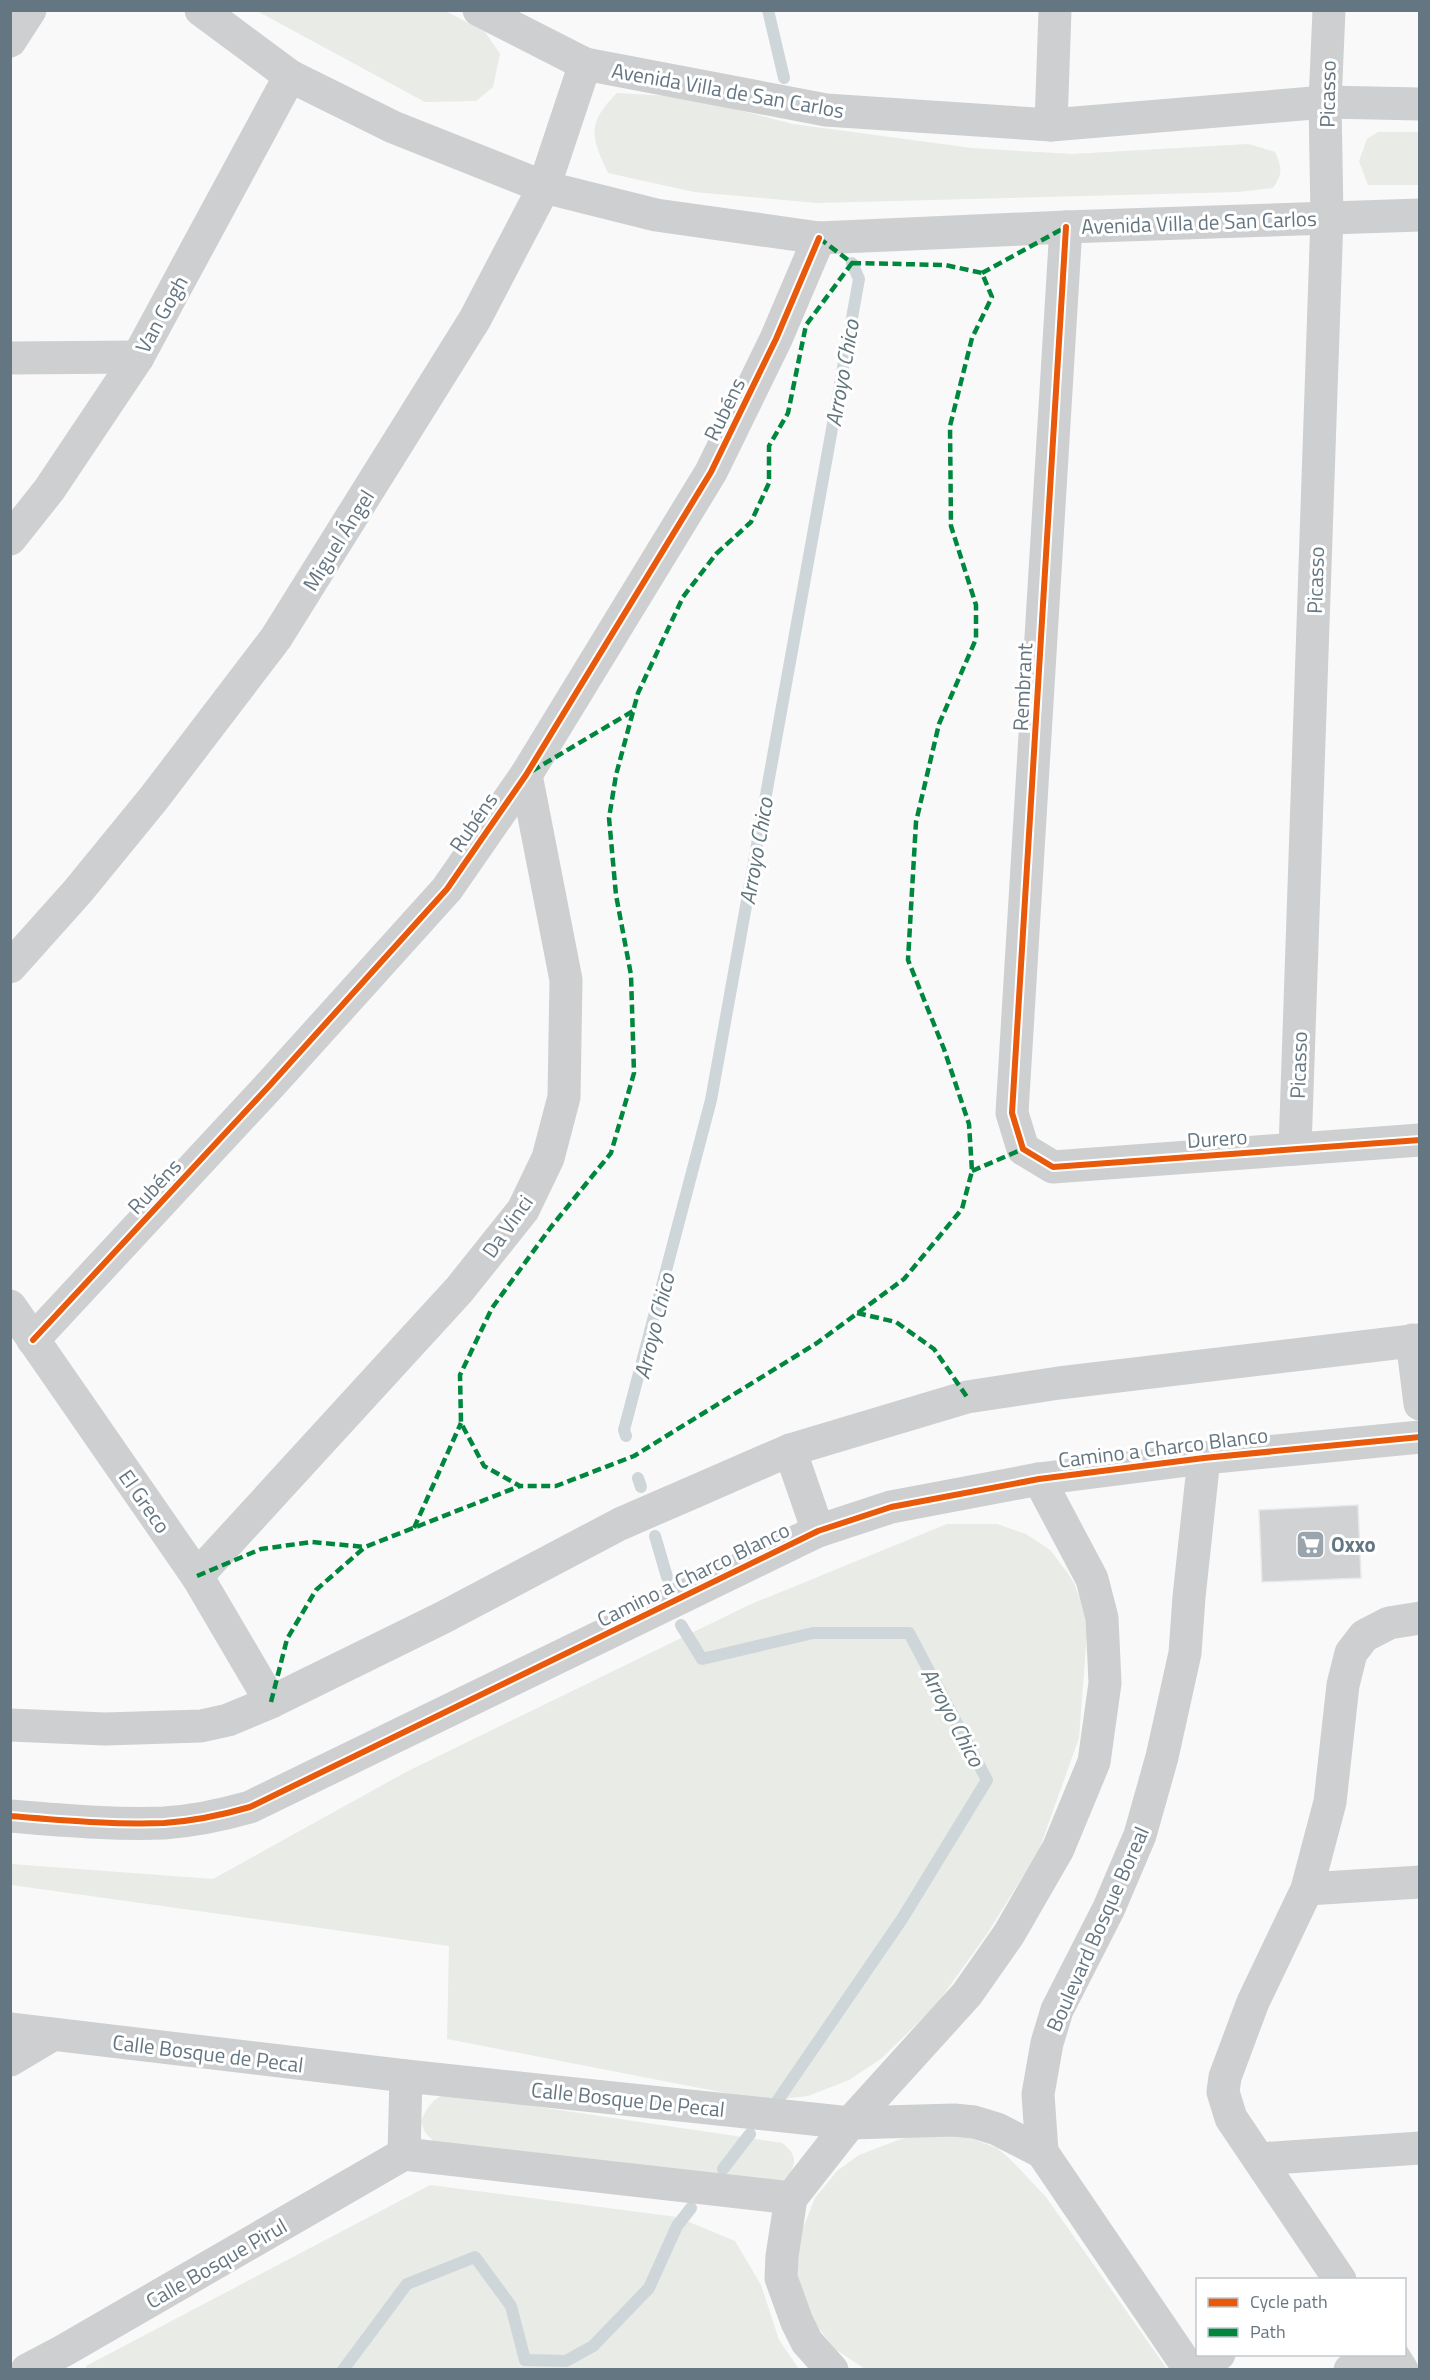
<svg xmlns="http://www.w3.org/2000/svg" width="1430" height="2380" viewBox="0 0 1430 2380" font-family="'Titillium Web',sans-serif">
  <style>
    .green { fill: #e8ebe6 }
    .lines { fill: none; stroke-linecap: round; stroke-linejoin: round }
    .stream { stroke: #ced6d9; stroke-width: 12 }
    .building { fill: #d0d2d3; stroke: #e8e8e8; stroke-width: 1.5 }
    .minor { stroke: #cecfd0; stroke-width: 33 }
    .tertiary { stroke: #cecfd0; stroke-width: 33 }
    .quiet { stroke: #00873e; stroke-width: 4.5; stroke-dasharray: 9 4.5; stroke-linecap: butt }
    .cycleway-casing { stroke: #fff; stroke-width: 10 }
    .cycleway { stroke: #e8590c; stroke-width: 6 }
    .labels { text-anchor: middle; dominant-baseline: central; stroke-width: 6; stroke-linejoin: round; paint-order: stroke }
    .street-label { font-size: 21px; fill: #657683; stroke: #fff }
    .poi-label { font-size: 21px; font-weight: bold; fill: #657683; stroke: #fff; text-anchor: start }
    .water-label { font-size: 22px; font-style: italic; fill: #60757c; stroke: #fff }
  </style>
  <rect width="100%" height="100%" fill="#f9f9f9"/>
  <!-- green -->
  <g class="green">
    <path d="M257,11H446L485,32L500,54L493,87L476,101L425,102Z"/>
    <path d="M617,93L687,97L793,124L972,148L1072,154L1248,144L1275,152C1282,168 1283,173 1273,188L1238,192L817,203L694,192L608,173C591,137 586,124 617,93Z"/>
    <path d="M1378,132H1419V185H1368L1359,161L1367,139Z"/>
    <path d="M947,1524H997L1026,1534L1050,1550L1067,1572L1074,1583L1088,1620L1079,1738L1039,1850L987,1934L936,2005L882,2058L849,2080L808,2096L766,2101L447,2039L449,1946L11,1885V1864L213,1879L406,1772L749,1605Z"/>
    <path d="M450,2094L782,2143C799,2155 797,2168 782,2181L434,2142L425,2132L421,2121C427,2107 434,2096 450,2094Z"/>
    <path d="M931,2132L956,2133L997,2148L1011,2160L1046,2197L1167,2369H865L835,2349L805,2310L796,2269L801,2233L815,2198L837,2171L859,2155L901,2139Z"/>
    <path d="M430,2185L677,2217L735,2241L761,2285L779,2340L799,2369H87L86,2366Z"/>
  </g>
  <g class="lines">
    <!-- stream -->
    <g class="stream">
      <path d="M768,10L784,78"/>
      <path d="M626,1436L624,1430L711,1100L859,279L852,263"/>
      <path d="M638,1478L641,1487"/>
      <path d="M655,1536L667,1577"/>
      <path d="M681,1625L702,1659L813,1633H909L987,1780L902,1919L778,2100"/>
      <path d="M723,2169L750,2134"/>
      <path d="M343,2370L407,2284L475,2257L511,2306L525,2360L566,2361L593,2346L649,2288L677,2226L691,2208"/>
    </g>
  </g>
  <!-- building -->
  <path class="building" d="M1358,1505L1361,1578L1262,1582L1259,1510Z"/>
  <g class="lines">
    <!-- minor -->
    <g class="minor">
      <path d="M10,41L30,10"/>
      <path d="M1051,125L1055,10"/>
      <path d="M1066,227L1012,1113L1023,1149L1053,1167L1420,1140"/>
      <path d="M10,358L138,357"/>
      <path d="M10,539L49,490L138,357L290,76"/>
      <path d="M10,967L78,891L154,798L276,638L475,319L544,187L585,64"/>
      <path d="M1295,1149L1327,217L1325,102L1329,10"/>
      <path d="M10,1306L197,1576L271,1702"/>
      <path d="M33,1340L271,1084L447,889L526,775L711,472L776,339L819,238"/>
      <path d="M197,1576L459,1290L523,1210L548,1158L564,1097L566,980L526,775"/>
      <path d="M1307,1889L1420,1882"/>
      <path d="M10,2029L406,2076L850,2123L954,2120L974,2122L997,2129L1042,2152L1190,2370"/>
      <path d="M10,2060L52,2035"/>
      <path d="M1042,2152L1038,2094L1047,2043L1057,2010L1109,1908L1140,1835L1162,1757L1185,1653L1189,1597L1204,1458"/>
      <path d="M404,2154L791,2198"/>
      <path d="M404,2154L406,2076"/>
      <path d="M1259,2159L1420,2148"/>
      <path d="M1340,2280L1231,2118L1223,2092L1225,2077L1253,2002L1307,1889L1330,1802L1343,1685L1351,1653L1364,1636L1389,1623L1420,1618"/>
      <path d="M1392,2354L1402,2370"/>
      <path d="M27,2370L63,2351L404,2154"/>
      <path d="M832,2370L807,2342L797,2322L781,2278L782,2256L791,2198L850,2123L967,1994L1009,1934L1058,1849L1094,1762L1105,1683L1102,1618L1092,1579L1039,1479"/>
      <path d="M1198,2370L1219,2354"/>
      <path d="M1350,2370L1372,2354"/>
    </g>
    <!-- tertiary -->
    <g class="tertiary">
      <path d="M201,10L290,76L393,127L544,187L656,215L819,238L1066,227L1420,215"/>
      <path d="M479,10L585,64L826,110L1051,125L1325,102L1420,104"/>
      <path d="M1412,1340L1420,1404"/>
      <path d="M790,1450L818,1531"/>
      <path d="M10,1725L105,1729L201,1726L228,1720L271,1702L442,1618L620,1524L696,1491L790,1450L967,1397L1059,1383L1420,1340"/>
      <path d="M10,1816C61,1820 113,1825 164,1823C193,1821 222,1815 250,1807L818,1531L891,1507L1039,1479L1204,1458L1420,1437"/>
    </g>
    <!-- quiet -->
    <g class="quiet">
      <path d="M819,238L852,263"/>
      <path d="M852,263L945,265L982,273L992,297L972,338L950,426L951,526L976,605V639L939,724L916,822L908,960L944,1049L969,1124L972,1171L962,1209L904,1279L817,1343L634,1456L556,1486H520L484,1466L461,1423L460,1375L492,1308L551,1227L611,1153L634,1073L631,975L616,895L609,818L616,775L638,693L683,597L716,554L751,522L769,483V446L788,413L806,325Z"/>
      <path d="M982,273L1066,227"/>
      <path d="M532,771L633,711"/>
      <path d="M972,1171L1023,1149"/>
      <path d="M857,1313L896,1322L934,1349L967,1397"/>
      <path d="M414,1528L461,1423"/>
      <path d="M197,1576L261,1549L312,1542L365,1547"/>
      <path d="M271,1702L287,1639L316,1590L365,1547L520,1486"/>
    </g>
    <defs>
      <g id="cycleway">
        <path d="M1066,227L1012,1113L1023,1149L1053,1167L1420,1140"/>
        <path d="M33,1340L271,1084L447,889L526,775L711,472L776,339L819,238"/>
        <path d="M10,1816C61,1820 113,1825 164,1823C193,1821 222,1815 250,1807L818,1531L891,1507L1039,1479L1204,1458L1420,1437"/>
      </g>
    </defs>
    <!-- cycleway casing -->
    <use href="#cycleway" class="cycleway-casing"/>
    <!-- cycleway -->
    <use href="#cycleway" class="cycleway"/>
  </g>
  <!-- icons -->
  <defs>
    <symbol id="supermarket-square" viewBox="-11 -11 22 22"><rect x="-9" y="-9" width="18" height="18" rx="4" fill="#99a4ac" stroke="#fff"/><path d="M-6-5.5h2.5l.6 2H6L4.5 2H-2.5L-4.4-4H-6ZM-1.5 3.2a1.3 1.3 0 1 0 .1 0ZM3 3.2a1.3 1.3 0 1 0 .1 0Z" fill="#fff"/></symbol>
  </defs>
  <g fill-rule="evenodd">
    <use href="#supermarket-square" x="1294" y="1528" width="33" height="33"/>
  </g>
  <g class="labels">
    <!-- street labels -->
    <g class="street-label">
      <text transform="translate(728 90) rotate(10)">Avenida Villa de San Carlos</text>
      <text transform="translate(1327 94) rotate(-89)">Picasso</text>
      <text transform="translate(1199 222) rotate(-2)">Avenida Villa de San Carlos</text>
      <text transform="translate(161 314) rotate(-61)">Van Gogh</text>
      <text transform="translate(724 409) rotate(-64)">Rubéns</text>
      <text transform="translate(338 540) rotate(-58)">Miguel Ángel</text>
      <text transform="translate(1315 580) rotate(-88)">Picasso</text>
      <text transform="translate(1022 687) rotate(-87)">Rembrant</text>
      <text transform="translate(473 822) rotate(-55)">Rubéns</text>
      <text transform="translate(1298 1065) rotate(-88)">Picasso</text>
      <text transform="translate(1217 1138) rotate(-4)">Durero</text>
      <text transform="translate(154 1186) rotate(-47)">Rubéns</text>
      <text transform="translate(507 1226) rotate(-55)">Da Vinci</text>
      <text transform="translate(1163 1447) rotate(-7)">Camino a Charco Blanco</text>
      <text transform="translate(145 1501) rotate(55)">El Greco</text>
      <text transform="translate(693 1574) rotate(-26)">Camino a Charco Blanco</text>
      <text transform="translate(1097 1929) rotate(-66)">Boulevard Bosque Boreal</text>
      <text transform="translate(208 2053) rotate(7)">Calle Bosque de Pecal</text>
      <text transform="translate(628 2099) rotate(6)">Calle Bosque De Pecal</text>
      <text transform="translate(216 2263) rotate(-30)">Calle Bosque Pirul</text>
    </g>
    <!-- poi labels -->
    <g class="poi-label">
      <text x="1331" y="1544">Oxxo</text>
    </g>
    <!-- water labels -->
    <g class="water-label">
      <text transform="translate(842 373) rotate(-80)">Arroyo Chico</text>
      <text transform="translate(756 851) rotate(-80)">Arroyo Chico</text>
      <text transform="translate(654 1326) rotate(-76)">Arroyo Chico</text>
      <text transform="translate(953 1717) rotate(62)">Arroyo Chico</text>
    </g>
  </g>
  <!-- border -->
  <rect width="1430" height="2380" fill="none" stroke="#657683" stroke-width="24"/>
  <!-- legend -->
  <rect x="1196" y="2278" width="210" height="78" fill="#ffffff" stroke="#c1c8cd" stroke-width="1.5"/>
  <rect x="1208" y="2298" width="30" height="9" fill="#e8590c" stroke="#c1c8cd" stroke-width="1.5"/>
  <text x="1250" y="2308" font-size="18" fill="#657683">Cycle path</text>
  <rect x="1208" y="2328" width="30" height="9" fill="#00873e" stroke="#c1c8cd" stroke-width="1.5"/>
  <text x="1250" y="2338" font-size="18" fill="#657683">Path</text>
</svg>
